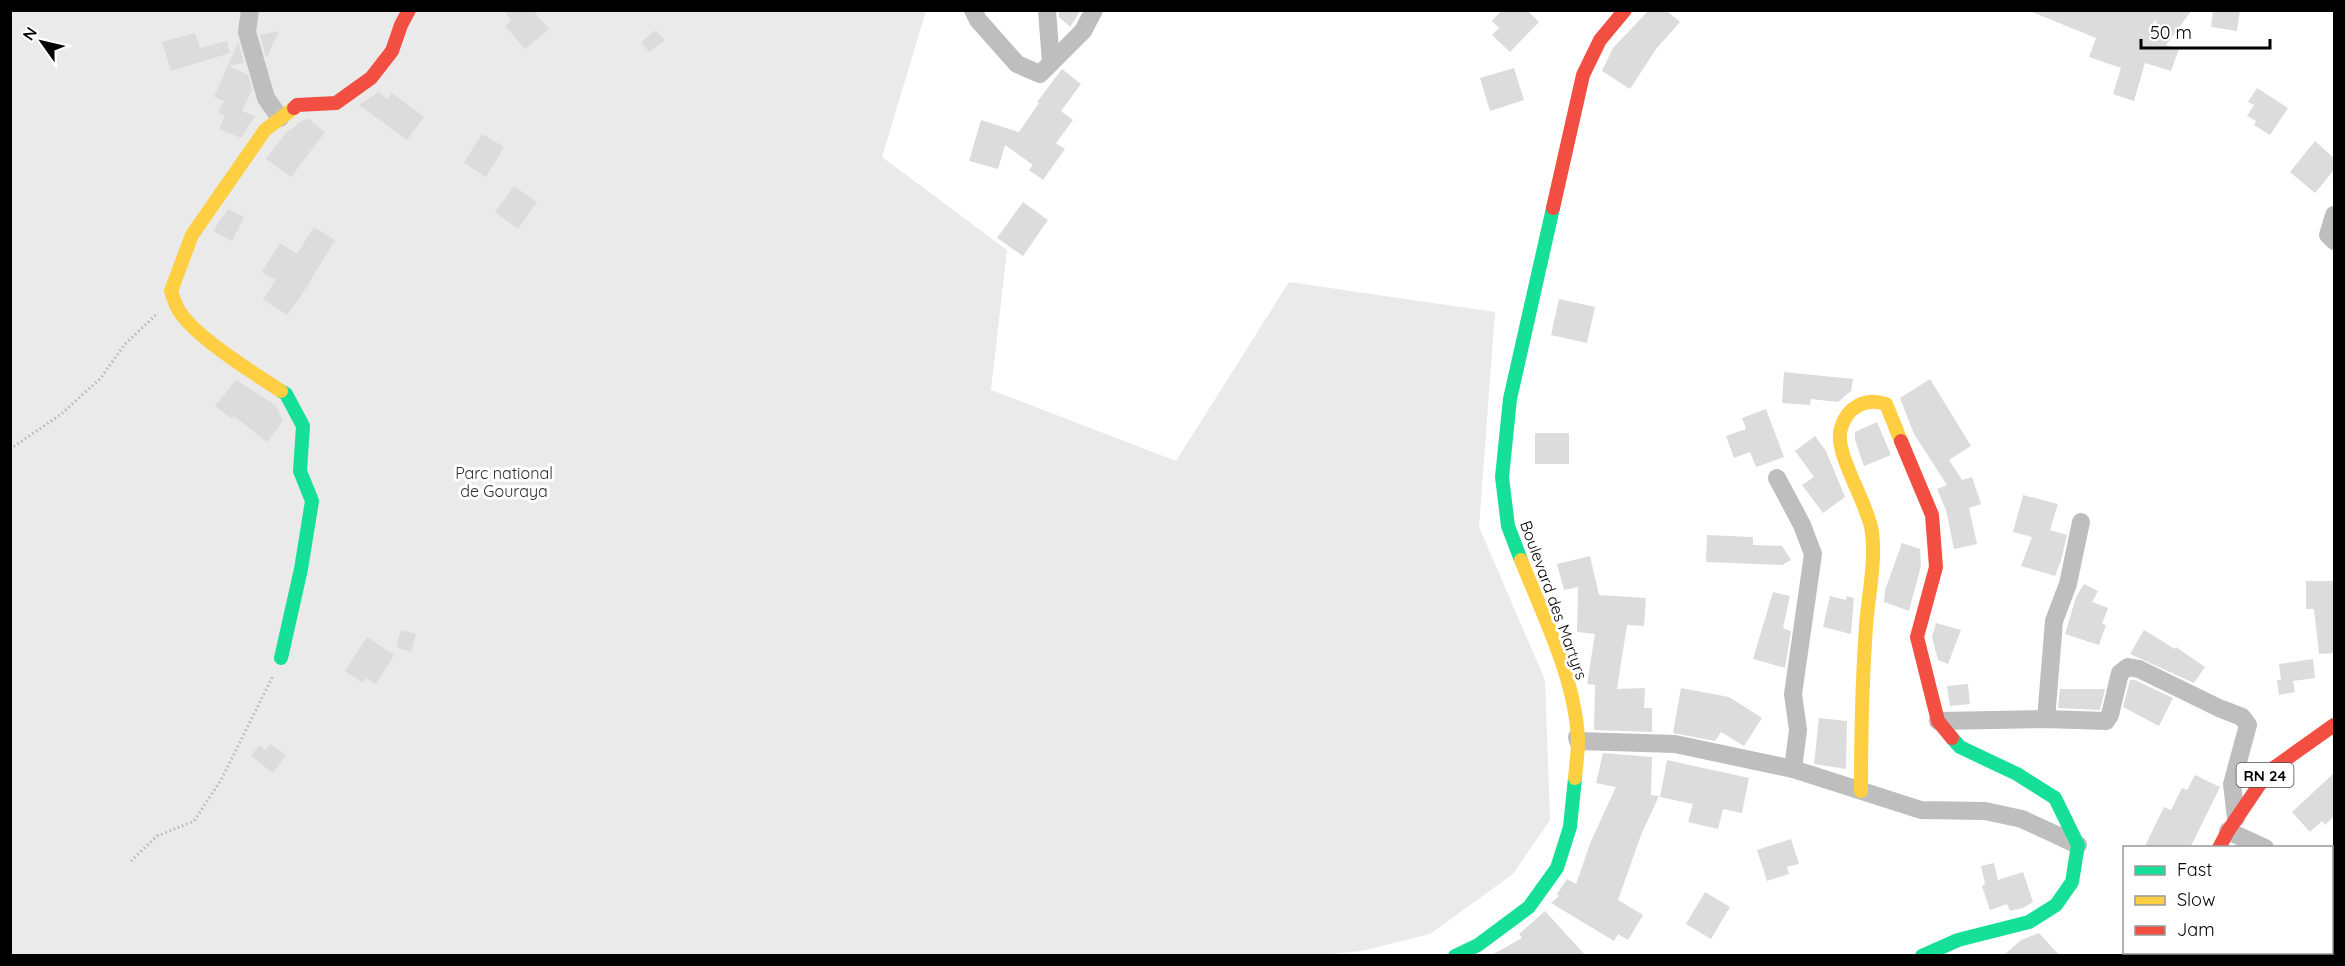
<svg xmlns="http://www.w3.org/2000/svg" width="2345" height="966" viewBox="0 0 2345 966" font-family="Quicksand,sans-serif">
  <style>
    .park { fill: #eaeaea }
    .building { fill: #dcdcdc }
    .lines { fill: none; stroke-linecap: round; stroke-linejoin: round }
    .path { stroke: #b8b8b8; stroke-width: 3; stroke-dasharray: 1.5 3; stroke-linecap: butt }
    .street { stroke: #bebebe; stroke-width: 18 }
    .fast { stroke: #16e098; stroke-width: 14 }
    .slow { stroke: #ffcf43; stroke-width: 14 }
    .jam { stroke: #f24e42; stroke-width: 14 }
    .labels { text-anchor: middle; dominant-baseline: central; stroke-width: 6; stroke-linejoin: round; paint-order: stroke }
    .shield { fill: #fff; stroke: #4c4c4c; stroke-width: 1.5 }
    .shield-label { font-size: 15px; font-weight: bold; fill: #000 }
    .park-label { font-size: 16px; fill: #2f2f2f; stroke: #fff }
    .street-label { font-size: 16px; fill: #000; stroke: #fff }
  </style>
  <rect width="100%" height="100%" fill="#fff"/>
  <!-- park -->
  <path class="park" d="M10,11H926L882,157L1007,250L991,390L1176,461L1289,282L1495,312L1479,527L1545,680L1550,820L1513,874L1430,934L1362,951L1309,956L11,955Z"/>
  <!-- building -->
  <g class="building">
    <path d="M504,10H533L549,29L525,49L505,26L511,21Z"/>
    <path d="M1058,10H1081L1070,27L1059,17Z"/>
    <path d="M1502,10H1527L1539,22L1510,52L1492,35L1499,28L1492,21Z"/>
    <path d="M1649,10H1666L1680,22L1656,49L1630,89L1602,71L1613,48Z"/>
    <path d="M2027,10H2192L2166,45L2179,49L2171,71L2145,63L2134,101L2113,94L2121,68L2089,57L2096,38Z"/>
    <path d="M2213,10H2240L2237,31L2211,27Z"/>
    <path d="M656,30L665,40L649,52L641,42Z"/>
    <path d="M279,31L267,57H266L260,35Z"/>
    <path d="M195,33L200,48L227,41L230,53L171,71L162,42Z"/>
    <path d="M238,42L244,63L229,66L248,75L252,90L242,111L255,116L241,138L219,129L225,116L218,113L224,101L214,97Z"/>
    <path d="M1514,68L1524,100L1490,111L1480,78Z"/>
    <path d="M1062,69L1081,84L1061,111L1073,120L1056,143L1065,149L1043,180L1029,170L1033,165L1005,145L998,169L969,161L981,120L1019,132L1039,103L1037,102Z"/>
    <path d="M2257,88L2288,108L2270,135L2254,125L2256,121L2247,116L2254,105L2248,102Z"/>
    <path d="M378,92L387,99L392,93L424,117L407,140L359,105Z"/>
    <path d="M309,119L325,132L291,177L266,159L286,133L303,120Z"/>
    <path d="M482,134L504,147L486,177L464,163Z"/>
    <path d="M2315,141L2334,158V170L2315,193L2290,172Z"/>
    <path d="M514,186L537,202L518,229L495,212Z"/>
    <path d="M1023,202L1048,220L1023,256L997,238Z"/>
    <path d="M228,209L244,217L232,241L213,231Z"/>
    <path d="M314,227L335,240L301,296L287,315L263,299L276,280L262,272L280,243L297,254Z"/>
    <path d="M1559,299L1595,307L1587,343L1551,335Z"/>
    <path d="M1784,372L1853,379L1851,391L1838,402L1811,399L1810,405L1782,403Z"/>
    <path d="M1930,379L1971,446L1949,460L1962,480L1972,477L1981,504L1969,508L1977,544L1954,549L1946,510L1937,489L1947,485L1914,434L1900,398Z"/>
    <path d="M236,380L275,405L283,421L267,442L234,416L232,419L215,406Z"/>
    <path d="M1766,409L1784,457L1756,467L1750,452L1734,458L1726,436L1746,429L1742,418Z"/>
    <path d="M1877,422L1891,455L1864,466L1855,440V432Z"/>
    <rect x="1535" y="433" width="34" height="31"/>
    <path d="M1815,436L1826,451L1845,497L1823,513L1802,485L1814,477L1795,451Z"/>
    <path d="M2023,495L2058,504L2050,530L2067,535L2061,561L2055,576L2021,566L2032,537L2013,532Z"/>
    <path d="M1707,535L1753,537V545L1782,546L1791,560L1782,565L1706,562Z"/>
    <path d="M1902,543L1920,549L1921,566L1909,611L1884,602L1885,590Z"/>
    <path d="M1590,556L1599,595L1646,598L1644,626L1627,625L1617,689L1645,688L1644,708H1652V732L1594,730L1595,685L1587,684L1595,634L1577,632L1578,587L1564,590L1557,564Z"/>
    <path d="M2306,581H2334V653L2319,654L2314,609H2306Z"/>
    <path d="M2084,584L2098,591L2092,602L2108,608L2102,624L2106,625L2099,645L2065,634L2076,597Z"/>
    <path d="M1773,592L1790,596L1783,628L1791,631L1785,668L1753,659Z"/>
    <path d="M1830,596L1846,600L1847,596L1854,598L1851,634L1823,627Z"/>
    <path d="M1936,623L1961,630L1948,664L1938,660L1932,637Z"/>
    <path d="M401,630L416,634L411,652L396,647Z"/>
    <path d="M2144,630L2175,649L2176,647L2205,667L2194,683L2130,654Z"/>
    <path d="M367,637L394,655L376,684L366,678L363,683L345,671Z"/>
    <path d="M2313,659L2315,678L2293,681L2295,692L2279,695L2277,680H2281L2279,664Z"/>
    <path d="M2130,680H2135L2173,698L2159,726L2123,707Z"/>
    <path d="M1968,684L1970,704L1950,706L1947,686Z"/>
    <path d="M1681,688L1729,697L1762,718L1744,746L1721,732L1715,741L1673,733Z"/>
    <path d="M2060,689H2105L2100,710L2058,708Z"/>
    <path d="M1819,718L1847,721L1846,769L1814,764Z"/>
    <path d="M270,744L286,755L273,773L251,756L259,745L265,750Z"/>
    <path d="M1603,753L1652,757L1651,795L1659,796L1641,835L1618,900L1643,915L1628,940L1618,934L1614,941L1551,903L1559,896L1557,894L1567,879L1576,884L1591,841L1616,787L1596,783Z"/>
    <path d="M1667,760L1749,778L1742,813L1723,809L1718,829L1688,822L1693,804L1660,797Z"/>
    <path d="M2334,773V816L2325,825L2322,821L2310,832L2292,812Z"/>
    <path d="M2195,775L2220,787L2190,848H2144L2164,807L2171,810L2182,788L2187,790Z"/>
    <path d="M1791,839L1799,864L1787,867L1789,874L1767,881L1757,850Z"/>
    <path d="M1994,863L1998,880L2023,872L2033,902L2023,908L2010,911L2007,904L1990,910L1982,886L1985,884L1981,866Z"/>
    <path d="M1705,892L1730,907L1711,939L1686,924Z"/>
    <path d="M1545,911L1586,956H1490L1522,938L1519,934Z"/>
    <path d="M2039,933L2060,956H2003L2021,940Z"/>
  </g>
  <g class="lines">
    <!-- path -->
    <g class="path">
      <path d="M10,449L60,415L100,379L125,344L158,313"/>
      <path d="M131,861L157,836L194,821L221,780L273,676"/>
    </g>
    <!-- street -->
    <g class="street">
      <path d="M250,10L247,32L266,98L280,118"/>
      <path d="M973,10L978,20L1017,64L1040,74L1083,31L1094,10"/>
      <path d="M1047,10L1051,63"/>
      <path d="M2334,215L2328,235L2334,241"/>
      <path d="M1777,478L1802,525L1813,554L1793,694L1798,730L1793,769"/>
      <path d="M2046,719L2054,621L2068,584L2081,522"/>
      <path d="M1938,721L2046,719L2106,721L2110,715L2120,673L2128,667L2139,669L2219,708L2242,717L2248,725L2232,784L2236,818"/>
      <path d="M1577,737L1578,741L1675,744L1793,769L1921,810L1985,811L2022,819L2078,845"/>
      <path d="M2228,831L2265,848"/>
      <path d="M2332,877L2334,879"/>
      <path d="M2332,917L2334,909"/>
    </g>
    <!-- fast -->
    <g class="fast">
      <path d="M1521,560L1508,526L1502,477L1510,399L1553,208"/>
      <path d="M281,658L301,569L312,501L300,471L303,426L286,394L281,391"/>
      <path d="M1455,956L1478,945L1529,907L1557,868L1570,827L1575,778"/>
      <path d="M1922,956L1958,940L2029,922L2056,905L2072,882L2078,845L2055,798L2017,774L1960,747L1952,738"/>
      <path d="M2166,956L2167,952"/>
    </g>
    <!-- slow -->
    <g class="slow">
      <path d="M281,391C255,374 192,335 178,309C175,304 173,297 171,291L192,235L265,130L294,108"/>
      <path d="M1521,560C1543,615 1576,680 1578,741C1578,753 1576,766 1575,778"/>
      <path d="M1861,791C1861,736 1862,682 1866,627C1868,596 1876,563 1872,532C1868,502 1833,453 1841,428C1847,407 1866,397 1886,404L1901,441"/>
    </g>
    <!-- jam -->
    <g class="jam">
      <path d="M294,108L297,105L336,103L371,78L392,51L401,25L409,10"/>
      <path d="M1553,208L1583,75L1600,40L1625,10"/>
      <path d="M1901,441L1932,515L1936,567L1917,637L1938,721L1952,738"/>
      <path d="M2219,848L2228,831L2268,772L2334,725"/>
    </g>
  </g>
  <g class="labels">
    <!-- shield labels -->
    <rect class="shield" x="2236.5" y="763" width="57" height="24" rx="4.5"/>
    <g class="shield-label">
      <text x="2265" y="775">RN 24</text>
    </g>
    <!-- park labels -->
    <g class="park-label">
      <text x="504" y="473">Parc national<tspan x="504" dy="18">de Gouraya</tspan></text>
    </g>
    <!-- street labels -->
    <g class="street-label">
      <text transform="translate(1554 600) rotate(70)">Boulevard des Martyrs</text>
    </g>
  </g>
  <!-- border -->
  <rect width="2345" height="966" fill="none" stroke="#000000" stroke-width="24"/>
  <!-- legend -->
  <rect x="2123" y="846" width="210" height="108" fill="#ffffff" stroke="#999999" stroke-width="1.5"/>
  <rect x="2135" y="866" width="30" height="9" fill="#16e098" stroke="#999999" stroke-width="1.5"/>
  <text x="2177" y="876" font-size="18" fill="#000000">Fast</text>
  <rect x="2135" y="896" width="30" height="9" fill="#ffcf43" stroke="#999999" stroke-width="1.5"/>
  <text x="2177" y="906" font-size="18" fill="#000000">Slow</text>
  <rect x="2135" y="926" width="30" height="9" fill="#f24e42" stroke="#999999" stroke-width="1.5"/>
  <text x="2177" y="936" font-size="18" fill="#000000">Jam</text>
  <!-- north arrow -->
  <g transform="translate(42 42) rotate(304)" stroke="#ffffff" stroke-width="4.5" paint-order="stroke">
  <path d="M0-4.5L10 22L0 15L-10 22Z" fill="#000000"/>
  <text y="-9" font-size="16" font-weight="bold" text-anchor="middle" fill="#000000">N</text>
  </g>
  <!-- scale -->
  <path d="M2141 39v9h129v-9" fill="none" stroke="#000000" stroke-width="3"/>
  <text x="2150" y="39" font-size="18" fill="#000000" stroke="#ffffff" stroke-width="4.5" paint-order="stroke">50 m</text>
</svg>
